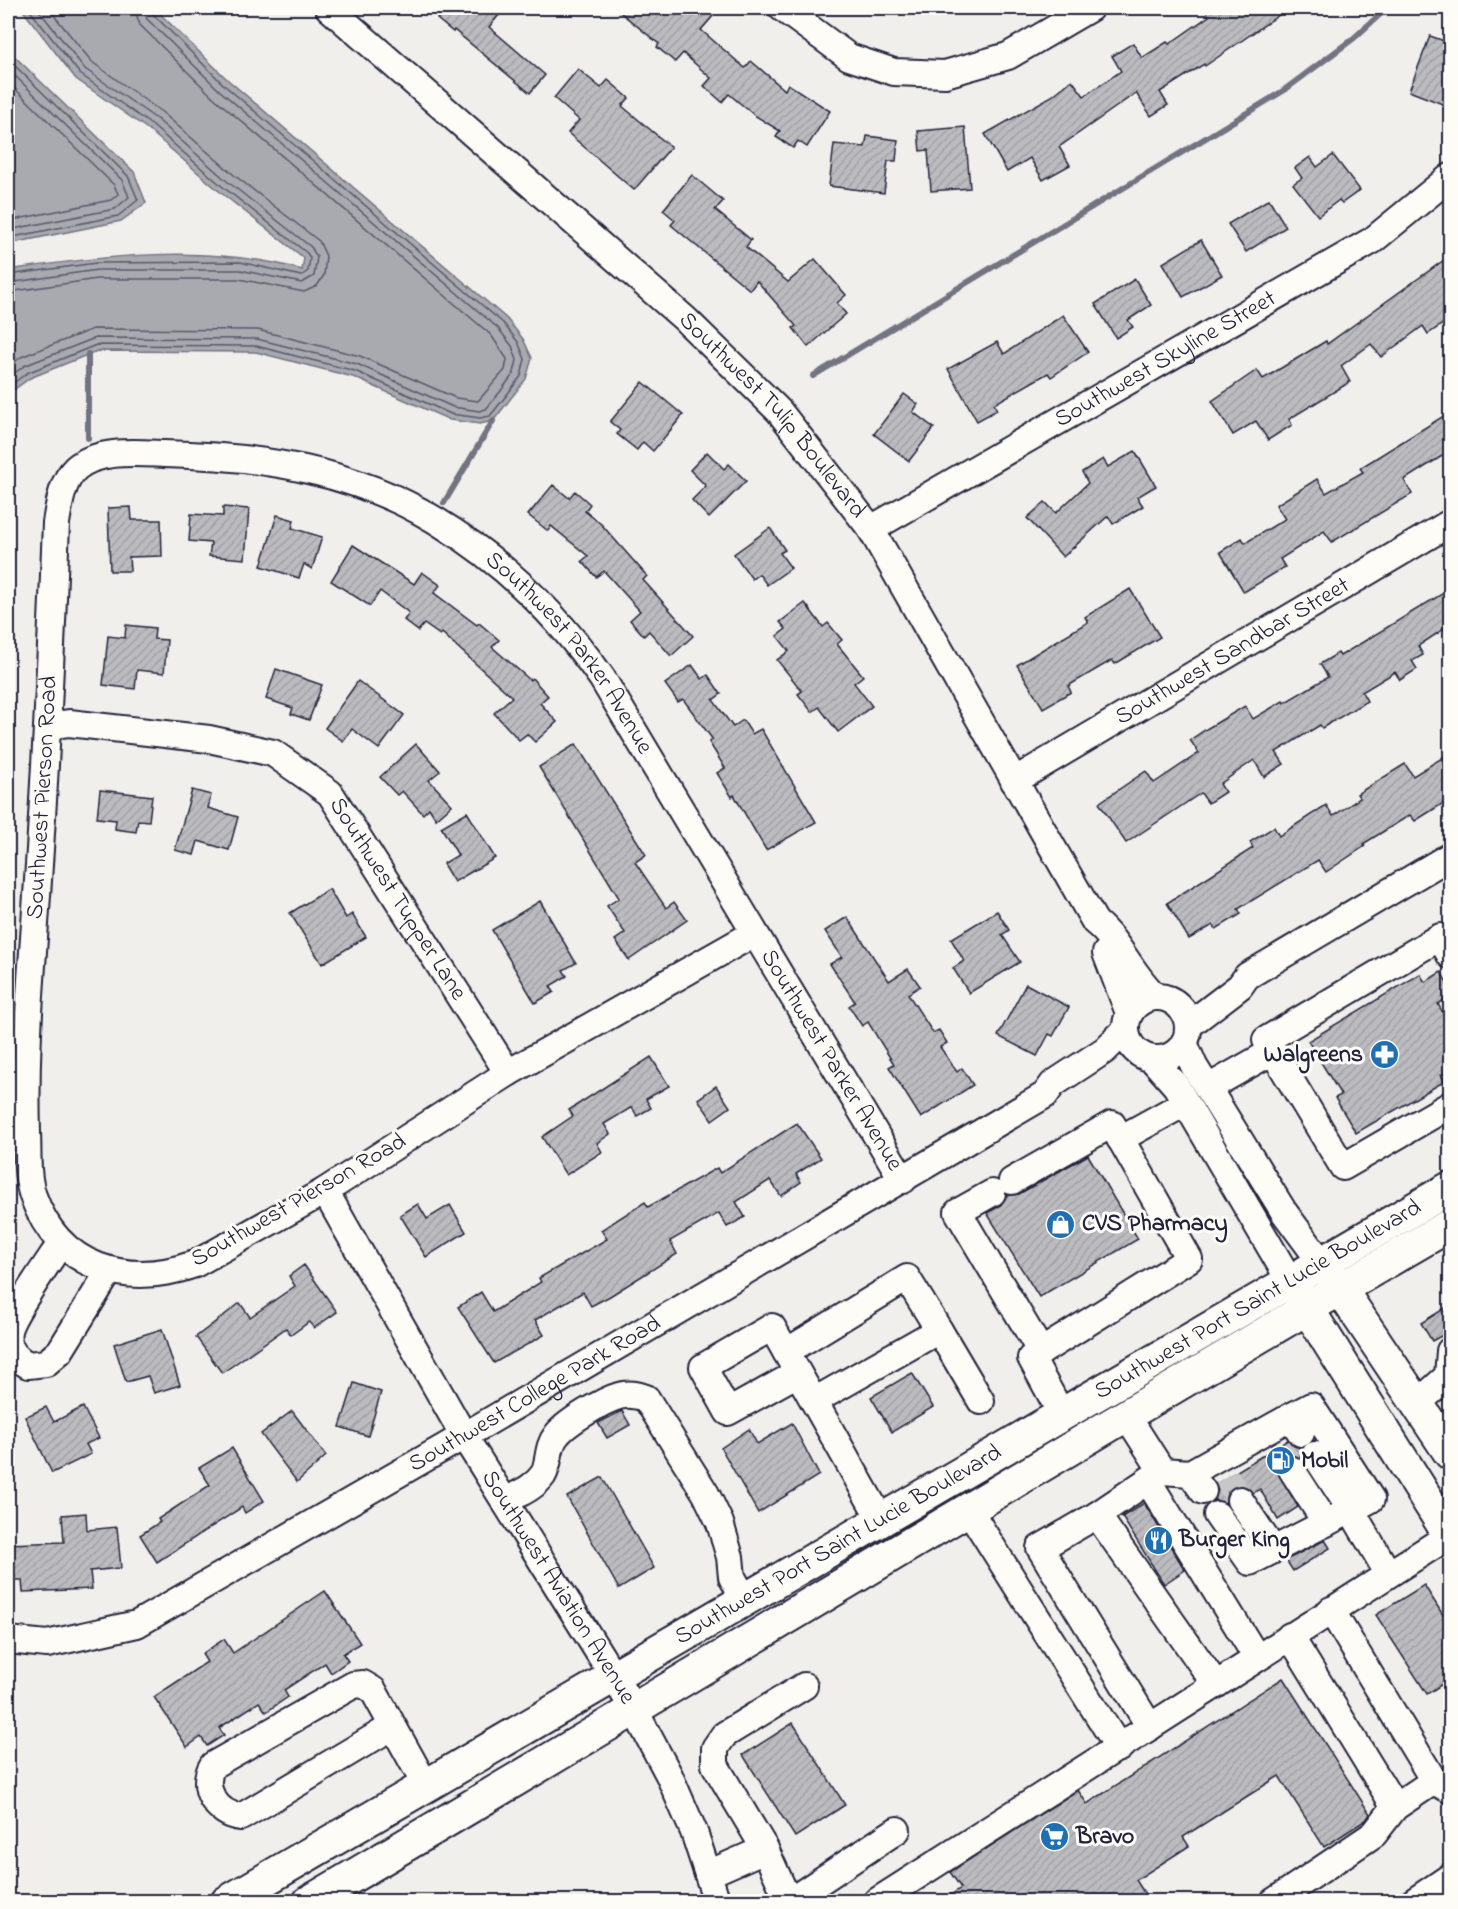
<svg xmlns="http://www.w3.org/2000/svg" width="1458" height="1909" viewBox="0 0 1458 1909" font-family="'Indie Flower',sans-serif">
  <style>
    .water { fill: #a9a9b0; stroke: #737381; stroke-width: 1.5 }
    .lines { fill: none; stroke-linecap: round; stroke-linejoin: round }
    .shore { stroke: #58586a; stroke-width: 1.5 }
    .stream { stroke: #737381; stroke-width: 6 }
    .building { fill: url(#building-hatch); stroke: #22223b; stroke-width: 1.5 }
    .minor-tunnel { stroke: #c7c6c9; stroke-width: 26; stroke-dasharray: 26 13; stroke-linecap: butt }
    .minor-casing { stroke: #22223b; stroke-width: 30 }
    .major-casing { stroke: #22223b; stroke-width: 36 }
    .minor { stroke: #fdfcf7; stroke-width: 26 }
    .major { stroke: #fdfcf7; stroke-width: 32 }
    .labels { text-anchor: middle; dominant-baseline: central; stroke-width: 6; stroke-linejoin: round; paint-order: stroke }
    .street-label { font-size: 24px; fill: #22223b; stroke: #fdfcf7 }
    .poi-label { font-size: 24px; font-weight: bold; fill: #22223b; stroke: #fdfcf7; text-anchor: start }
  </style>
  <defs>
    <pattern id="building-hatch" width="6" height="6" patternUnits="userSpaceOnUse" patternTransform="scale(1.5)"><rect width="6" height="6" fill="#bcbcc0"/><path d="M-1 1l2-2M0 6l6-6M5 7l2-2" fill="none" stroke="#a1a1a6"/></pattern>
  </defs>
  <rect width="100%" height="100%" fill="#f0efec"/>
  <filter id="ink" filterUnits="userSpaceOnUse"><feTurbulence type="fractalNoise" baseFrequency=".0167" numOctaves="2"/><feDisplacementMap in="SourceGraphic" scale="12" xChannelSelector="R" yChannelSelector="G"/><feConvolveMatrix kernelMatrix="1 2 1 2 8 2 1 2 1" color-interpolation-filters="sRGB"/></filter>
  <g filter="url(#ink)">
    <!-- water -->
    <g class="water">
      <path d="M21,8H154L228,80L507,319L523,339L532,358L526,379L493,421L480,424L450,420L353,377L256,352L97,351L30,378L8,394V270C101,256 210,243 302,270L304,258L220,192L149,130L76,79Z"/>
      <path d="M8,50L134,172L146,203L121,221L8,244Z"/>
    </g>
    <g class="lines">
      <!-- shore -->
      <g class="shore">
        <path d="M8,59L128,176L138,200L118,216L8,238"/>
        <path d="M8,69L122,180L129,197L115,209L8,230"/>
        <path d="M8,82L114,185L118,194L111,200L8,221"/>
        <path d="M8,275L96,263L240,262L301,276L308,271L310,258L307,253L223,187L153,126L80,74L28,8"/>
        <path d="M8,283L97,270H240L302,283L314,276L317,257L311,247L228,182L158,120L85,69L37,8"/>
        <path d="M8,292L97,279H239L304,292L317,286L324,275L326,256L319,241L234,175L163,113L92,62L48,8"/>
        <path d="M8,367L21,357L93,329L258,330L360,356L456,398L478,401L505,370L507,359L491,335L213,97L140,25L134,8"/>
        <path d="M8,378L24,366L95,338L257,339L357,364L453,407L479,411L486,409L500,392L514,373L517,360L512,346L498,328L219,90L147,19L143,8"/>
        <path d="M8,387L27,373L96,345L256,346L355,371L451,414L480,418L490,416L506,396L521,376L525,359L518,342L503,323L224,85L153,14L151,8"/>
      </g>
      <!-- stream -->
      <g class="stream">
        <path d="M88,354V438"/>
        <path d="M813,376L1283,91L1354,38L1387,8"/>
        <path d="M444,503L493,421"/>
      </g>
    </g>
    <!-- building -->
    <g class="building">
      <path d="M446,8H490L499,15L489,27L545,75L530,93L454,30L453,32L437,19Z"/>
      <path d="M615,8H703L713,16L701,30L745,68L751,61L785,90L788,84L830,111L807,147L798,141L793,148L776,137L780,131L754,115L729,94L722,102L704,86L711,78L683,53L675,62L657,47L659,44Z"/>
      <path d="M1204,8H1289L1205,66L1204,64L1160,92L1168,105L1151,116L1136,93L1059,147L1070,165L1043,180L1030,158L1007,172L985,134L1052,96L1072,80L1084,96L1121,71L1112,56L1133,43L1142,58L1167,42L1169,44L1209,16Z"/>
      <path d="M1430,36L1450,43V107L1409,91Z"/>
      <path d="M578,69L601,88L608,80L629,98L622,106L671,147L634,190L568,133L579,120L554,98Z"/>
      <path d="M965,127L970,188L931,191L928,150L920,151L918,131Z"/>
      <path d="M867,136L898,140L896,161H888L884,193L829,186L834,144L865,147Z"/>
      <path d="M1333,155L1360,190L1342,203L1339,200L1318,216L1293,184L1302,178L1295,168L1310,157L1317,167Z"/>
      <path d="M692,175L723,201L715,210L751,240L746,247L788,282L815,259L846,295L837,303L846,314L808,347L793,328L796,326L757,281L750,290L671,225L675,220L663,210Z"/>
      <path d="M1269,199L1286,227L1246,252L1228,224Z"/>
      <path d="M1201,240L1222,275L1183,297L1163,263Z"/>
      <path d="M1444,260L1450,270V319L1428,334L1423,326L1381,357L1371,344L1341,366L1350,382L1289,419L1292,425L1268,440L1256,421L1233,435L1212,401L1257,370L1263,379L1326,341L1327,344Z"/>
      <path d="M1135,279L1151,305L1128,320L1133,327L1116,338L1095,304Z"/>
      <path d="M1063,315L1088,352L1051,377L1048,373L994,404L997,410L977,421L948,369L997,342L1004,354Z"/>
      <path d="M643,382L683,415L653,451L643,442L637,450L617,434L620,430L610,422Z"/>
      <path d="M904,394L918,404L913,412L934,428L909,461L874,434Z"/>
      <path d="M1450,412V451L1404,480L1412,494L1332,542L1324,531L1280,559L1285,567L1244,592L1220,552L1242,538L1245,543L1285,519L1276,505L1317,479L1326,493L1363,472L1360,468Z"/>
      <path d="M1135,451L1156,486L1137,497L1143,506L1113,524L1108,516L1063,557L1027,518L1045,502L1056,513L1088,483L1082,472L1103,459L1108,467Z"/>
      <path d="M707,452L724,469L729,464L746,481L709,518L692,500L706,486L690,470Z"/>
      <path d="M553,485L569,498L575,491L590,504L585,511L601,524L647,576L643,580L693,636L671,656L649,631L644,636L630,620L640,611L604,571L596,577L582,561L588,556L551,526L548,531L528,515Z"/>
      <path d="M131,507L132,520H161L162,556L129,557L130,571H110L108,508Z"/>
      <path d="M223,507L249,509L245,559L209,556L211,543L189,541L191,514L223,516Z"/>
      <path d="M277,515L294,520L292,528L322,537L312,569L304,564L299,578L261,566Z"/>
      <path d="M770,528L785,550L780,553L791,568L767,585L759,574L752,579L734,554Z"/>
      <path d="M353,545L414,584L422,572L440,585L434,593L477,625L479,623L499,640L492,647L530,680L532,678L548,696L540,703L557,722L535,742L527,734L519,740L494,713L512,697L442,633L440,635L424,624L418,631L404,620L409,613L380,591L370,606L331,581Z"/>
      <path d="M1130,589L1160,637L1115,664L1112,660L1068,686L1071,692L1043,708L1017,665L1088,622L1085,617Z"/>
      <path d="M1450,589V625L1418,646L1423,655L1412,661L1417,669L1400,680L1395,672L1362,692L1367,701L1322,728L1320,725L1276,752L1284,764L1264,777L1254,760L1220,784L1225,792L1208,803L1201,793L1126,843L1099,803L1146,771L1154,783L1199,753L1190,740L1208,728L1245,706L1253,719L1283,701L1284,703L1328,677L1320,664L1338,653L1340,656Z"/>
      <path d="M805,603L823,627L828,623L842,640L837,644L863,676L854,683L872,706L838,732L819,707L812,712L798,694L802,691L777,660L789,651L777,636L786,629L780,622Z"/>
      <path d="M126,625L155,628L154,639L167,640L164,673L137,670L135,689L103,685L108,636L125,638Z"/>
      <path d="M692,665L702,679L708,675L721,694L713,700L733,727L743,720L752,734L761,729L816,822L766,850L734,795L732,797L717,773L725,768L709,742L713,740L683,699L678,702L665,684Z"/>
      <path d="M276,669L322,685L309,720L291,714L293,708L266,699Z"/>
      <path d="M358,681L404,715L379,749L352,729L343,741L325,728Z"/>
      <path d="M416,744L440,771L429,780L452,805L436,819L429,808L423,814L402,791L397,795L380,777Z"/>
      <path d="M576,744L646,855L635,862L666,908L674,902L687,920L629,960L615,940L625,933L607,906L619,898L539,767Z"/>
      <path d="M1450,753V799L1415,821L1410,815L1363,844L1365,846L1326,872L1318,860L1238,909L1241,914L1216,929L1213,925L1189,939L1167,903L1253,848L1250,842L1274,827L1279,836L1326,805L1333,816L1360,798L1357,794L1405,764L1413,776Z"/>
      <path d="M100,790L152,796L149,821L138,820L136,832L115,829L116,820L97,818Z"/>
      <path d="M192,790L211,795L208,808L238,817L229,850L198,841L194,855L175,850Z"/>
      <path d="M467,812L495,858L454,882L443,864L458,855L441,827Z"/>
      <path d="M329,889L346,918L352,914L366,937L322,964L290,913Z"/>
      <path d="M540,901L576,963L563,970L567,976L550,986L554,992L535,1003L492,930Z"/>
      <path d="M997,911L1009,930L1002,935L1020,962L969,993L953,968L964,961L951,939Z"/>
      <path d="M847,917L889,981L908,969L920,986L908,994L933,1033L939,1030L947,1043L940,1047L957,1072L962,1068L973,1085L921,1118L889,1067L894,1064L868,1022L862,1026L849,1006L855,1002L830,964L842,957L825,931Z"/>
      <path d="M1441,972L1450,988V996L1438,1004L1450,1025V1070L1441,1075L1445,1081L1356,1133L1335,1098L1341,1095L1308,1041L1420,974L1425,982Z"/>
      <path d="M1026,984L1069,1007L1053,1036L1049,1034L1037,1056L998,1036Z"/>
      <path d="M651,1057L669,1086L646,1099L651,1108L637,1116L632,1107L604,1124L610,1134L597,1143L602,1152L566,1175L542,1137L573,1116L569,1110Z"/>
      <path d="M716,1086L730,1107L712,1120L698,1099Z"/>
      <path d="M797,1123L821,1158L796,1174L801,1182L781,1196L770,1180L736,1202L745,1217L727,1227L719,1213L670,1241L677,1254L610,1296L591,1306L583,1292L535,1320L544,1335L494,1363L458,1307L481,1292L493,1312L541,1282L539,1278L607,1239L601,1230L645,1202L648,1207L717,1168L720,1173Z"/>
      <path d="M1088,1155L1138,1239L1039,1297L987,1213L1000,1206L1007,1195L1019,1194Z"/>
      <path d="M418,1204L427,1219L450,1205L466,1232L426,1257L400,1215Z"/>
      <path d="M304,1265L337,1312L314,1328L309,1322L291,1335L286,1328L222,1373L196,1337L240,1303L250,1317L295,1286L289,1276Z"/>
      <path d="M1450,1305V1331L1432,1341L1421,1323Z"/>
      <path d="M162,1329L180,1385L154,1393L148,1376L126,1382L114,1344Z"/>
      <path d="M912,1373L933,1407L892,1432L871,1397Z"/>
      <path d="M354,1383L381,1392L368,1436L340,1427Z"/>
      <path d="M46,1407L54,1422L83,1407L99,1438L86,1444L91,1454L52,1473L25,1417Z"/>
      <path d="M292,1411L326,1456L297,1482L261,1434Z"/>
      <path d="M622,1411L630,1425L607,1438L598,1423Z"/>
      <path d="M792,1423L819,1475L758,1513L721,1448L749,1429L757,1444Z"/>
      <path d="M1288,1440L1294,1446L1302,1448L1301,1458L1292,1455L1284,1457L1279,1463L1277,1471L1298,1507L1278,1520L1260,1489L1253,1493L1240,1485L1227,1493L1226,1503L1214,1501L1218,1490L1216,1484Z"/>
      <path d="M232,1448L264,1501L245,1513L242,1507L157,1562L140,1535L160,1522L158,1519L210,1485L199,1468Z"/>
      <path d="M602,1477L654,1568L619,1589L567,1497Z"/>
      <path d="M1144,1503L1185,1570L1164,1584L1122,1517Z"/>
      <path d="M86,1513L87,1530L117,1527L121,1568L90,1571L92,1589L23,1592L22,1580H8V1544L64,1542L62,1515Z"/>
      <path d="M1325,1540L1330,1548L1293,1571L1286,1560Z"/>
      <path d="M1424,1585L1450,1626V1679L1427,1694L1376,1615Z"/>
      <path d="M325,1591L360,1643L343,1654L348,1661L331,1673L325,1663L284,1690L288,1697L266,1712L259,1702L219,1728L224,1735L207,1746L201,1737L187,1747L154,1697L207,1662L202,1654L224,1639L233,1653Z"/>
      <path d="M1283,1678L1370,1814L1366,1820L1324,1847L1279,1776L1183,1837L1189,1846L1136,1880L1150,1902H940L961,1888L950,1872L1078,1790L1087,1804Z"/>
      <path d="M793,1723L845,1805L795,1837L743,1755Z"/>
    </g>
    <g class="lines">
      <!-- minor-tunnel -->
      <g class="minor-tunnel">
        <path d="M1278,1447L1292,1470"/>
        <path d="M1226,1477L1240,1500"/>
      </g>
      <defs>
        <g id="minor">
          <path id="s1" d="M329,8L685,319L779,411L871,529L1095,922C1119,941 1131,974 1155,996"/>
          <path d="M782,8L849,57L894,72L945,74L1008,56L1090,8"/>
          <path id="s2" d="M871,529L1373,240L1450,177"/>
          <path id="s3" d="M49,726L69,723L209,739L273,753L330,793L508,1073"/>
          <path id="s4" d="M1014,781L1450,523"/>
          <path id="s5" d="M753,934L508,1073L325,1191L195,1264C127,1288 59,1269 33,1196C26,1176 28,1153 27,1133C25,1067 29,1004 34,938C44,800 51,661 56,523C59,505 62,481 76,468C99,449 137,453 164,454C259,456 353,470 435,520C503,561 557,614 602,678L903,1180"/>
          <path d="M1106,953L1129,1013"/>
          <path d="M1450,955L1440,937L1266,1040L1343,1167L1450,1105"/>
          <circle cx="1157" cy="1028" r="31"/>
          <path d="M1189,1025L1240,986L1247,976L1450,856"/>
          <path d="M1184,1043L1194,1066L1284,1212L1321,1262"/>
          <path d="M1153,1060L1176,1086L1290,1281"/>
          <path d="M1208,1088L1273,1051"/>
          <path d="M1120,1139L1185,1103"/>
          <path d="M1012,1181L1112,1124L1189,1259L1031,1358L1062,1415"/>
          <path id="s6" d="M325,1191L464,1436L635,1711L669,1775L694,1832L717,1902"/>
          <path d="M992,1193L958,1212L1041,1352"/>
          <path d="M61,1243C50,1260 11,1315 8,1331C5,1347 15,1358 28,1365L46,1363L60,1351L110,1270"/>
          <path d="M939,1330L981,1401"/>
          <path d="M786,1352L907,1278L939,1330L814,1401"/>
          <path d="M798,1373L728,1412L703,1367L772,1327L881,1520"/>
          <path d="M1418,1403L1448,1376L1450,1351"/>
          <path d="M1127,1416L1162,1471L1190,1473L1203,1491"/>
          <path d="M1290,1417L1311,1406L1371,1499L1351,1510L1315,1455"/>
          <path d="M1292,1470L1326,1523"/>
          <path d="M1162,1471L1097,1515L1216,1685"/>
          <path d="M1190,1473L1290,1417L1301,1433"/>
          <path d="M1148,1481L1257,1658"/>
          <path d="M1240,1500L1273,1550"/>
          <path d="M505,1501C518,1494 534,1488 543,1475C550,1463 547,1447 556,1436C565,1423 604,1400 619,1396C629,1393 637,1395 646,1398L706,1494L720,1523L730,1557L732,1577L745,1600"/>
          <path d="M969,1510L1119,1748"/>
          <path d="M1097,1515L1040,1548L1150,1727"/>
          <path d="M1217,1515L1250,1562L1351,1510L1388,1573"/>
          <path d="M1331,1610L1434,1781"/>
          <path d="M1290,1636L1395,1807"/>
          <path id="s7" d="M8,1640L47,1644L137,1624L464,1436L1045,1095L1053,1084L1105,1050L1125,1030"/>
          <path d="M393,1726L241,1817C216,1814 199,1787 213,1765L353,1685L363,1684L373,1690L426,1786"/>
          <path d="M708,1874L765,1849"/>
          <path d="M788,1900L765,1849L715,1765V1748L724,1735L804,1686"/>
          <path d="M789,1902L897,1830"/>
          <path d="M876,1902L1450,1535"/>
          <path d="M1273,1902L1374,1834L1395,1807L1434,1781L1450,1790"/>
          <path d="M1413,1902L1450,1877"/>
        </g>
        <g id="major">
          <path d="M1329,1272L1450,1453"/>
          <path d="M1297,1292L1450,1536"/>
          <path id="s8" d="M227,1902L1450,1188"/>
          <path d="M309,1902C691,1678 1068,1446 1450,1225"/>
        </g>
      </defs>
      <!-- minor casing -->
      <use href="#minor" class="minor-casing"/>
      <!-- major casing -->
      <use href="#major" class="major-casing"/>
      <!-- minor -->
      <use href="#minor" class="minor"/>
      <!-- major -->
      <use href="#major" class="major"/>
    </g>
  </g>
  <!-- icons -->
  <defs>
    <symbol id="pharmacy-disc" viewBox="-11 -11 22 22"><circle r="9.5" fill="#1f6fb2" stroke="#fdfcf7"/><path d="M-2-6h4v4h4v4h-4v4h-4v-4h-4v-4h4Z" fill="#fff"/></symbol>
    <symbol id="shop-disc" viewBox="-11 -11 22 22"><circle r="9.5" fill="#1f6fb2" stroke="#fdfcf7"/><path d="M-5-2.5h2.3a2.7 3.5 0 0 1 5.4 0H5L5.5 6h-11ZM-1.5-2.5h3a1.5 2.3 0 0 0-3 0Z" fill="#fff"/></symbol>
    <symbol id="fuel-disc" viewBox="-11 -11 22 22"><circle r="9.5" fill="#1f6fb2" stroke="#fdfcf7"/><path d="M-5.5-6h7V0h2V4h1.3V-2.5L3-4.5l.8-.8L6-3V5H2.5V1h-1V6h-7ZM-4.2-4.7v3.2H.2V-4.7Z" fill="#fff"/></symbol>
    <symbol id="restaurant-disc" viewBox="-11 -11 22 22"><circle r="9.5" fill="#1f6fb2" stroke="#fdfcf7"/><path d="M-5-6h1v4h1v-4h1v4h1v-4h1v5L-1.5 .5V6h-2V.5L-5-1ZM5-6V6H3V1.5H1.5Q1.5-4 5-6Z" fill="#fff"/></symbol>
    <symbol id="supermarket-disc" viewBox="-11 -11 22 22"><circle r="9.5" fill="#1f6fb2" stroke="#fdfcf7"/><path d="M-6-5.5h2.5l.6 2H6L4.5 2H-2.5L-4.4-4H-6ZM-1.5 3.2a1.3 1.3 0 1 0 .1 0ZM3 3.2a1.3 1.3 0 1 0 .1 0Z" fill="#fff"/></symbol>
  </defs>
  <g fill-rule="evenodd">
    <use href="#pharmacy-disc" x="1368" y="1038" width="33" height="33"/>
    <use href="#shop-disc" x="1044" y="1208" width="33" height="33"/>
    <use href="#fuel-disc" x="1264" y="1444" width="33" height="33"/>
    <use href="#restaurant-disc" x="1142" y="1524" width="33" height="33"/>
    <use href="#supermarket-disc" x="1038" y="1820" width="33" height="33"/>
  </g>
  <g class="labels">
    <!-- street labels -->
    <g class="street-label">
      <text stroke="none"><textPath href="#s2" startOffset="340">Southwest Skyline Street</textPath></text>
      <text stroke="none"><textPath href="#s1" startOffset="603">Southwest Tulip Boulevard</textPath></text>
      <text stroke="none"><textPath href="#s4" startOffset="254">Southwest Sandbar Street</textPath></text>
      <text stroke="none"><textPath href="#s5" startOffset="2145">Southwest Parker Avenue</textPath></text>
      <text stroke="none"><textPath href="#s5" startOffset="1246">Southwest Pierson Road</textPath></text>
      <text stroke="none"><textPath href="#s3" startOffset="422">Southwest Tupper Lane</textPath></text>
      <text stroke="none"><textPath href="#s5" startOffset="2631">Southwest Parker Avenue</textPath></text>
      <text transform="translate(299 1201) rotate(-30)">Southwest Pierson Road</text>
      <text stroke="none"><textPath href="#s8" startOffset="1194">Southwest Port Saint Lucie Boulevard</textPath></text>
      <text stroke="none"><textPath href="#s7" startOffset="591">Southwest College Park Road</textPath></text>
      <text stroke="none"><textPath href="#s8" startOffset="708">Southwest Port Saint Lucie Boulevard</textPath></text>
      <text stroke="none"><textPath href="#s6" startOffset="460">Southwest Aviation Avenue</textPath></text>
    </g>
    <!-- poi labels -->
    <g class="poi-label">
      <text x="1363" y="1055" text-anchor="end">Walgreens</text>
      <text x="1082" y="1224">CVS Pharmacy</text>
      <text x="1301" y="1461">Mobil</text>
      <text x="1179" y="1540">Burger King</text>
      <text x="1076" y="1837">Bravo</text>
    </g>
  </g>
  <!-- margin -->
  <rect width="1458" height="1909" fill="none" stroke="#fdfcf7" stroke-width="30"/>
  <rect x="15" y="15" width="1428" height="1879" fill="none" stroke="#22223b" stroke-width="2" filter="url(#ink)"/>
</svg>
